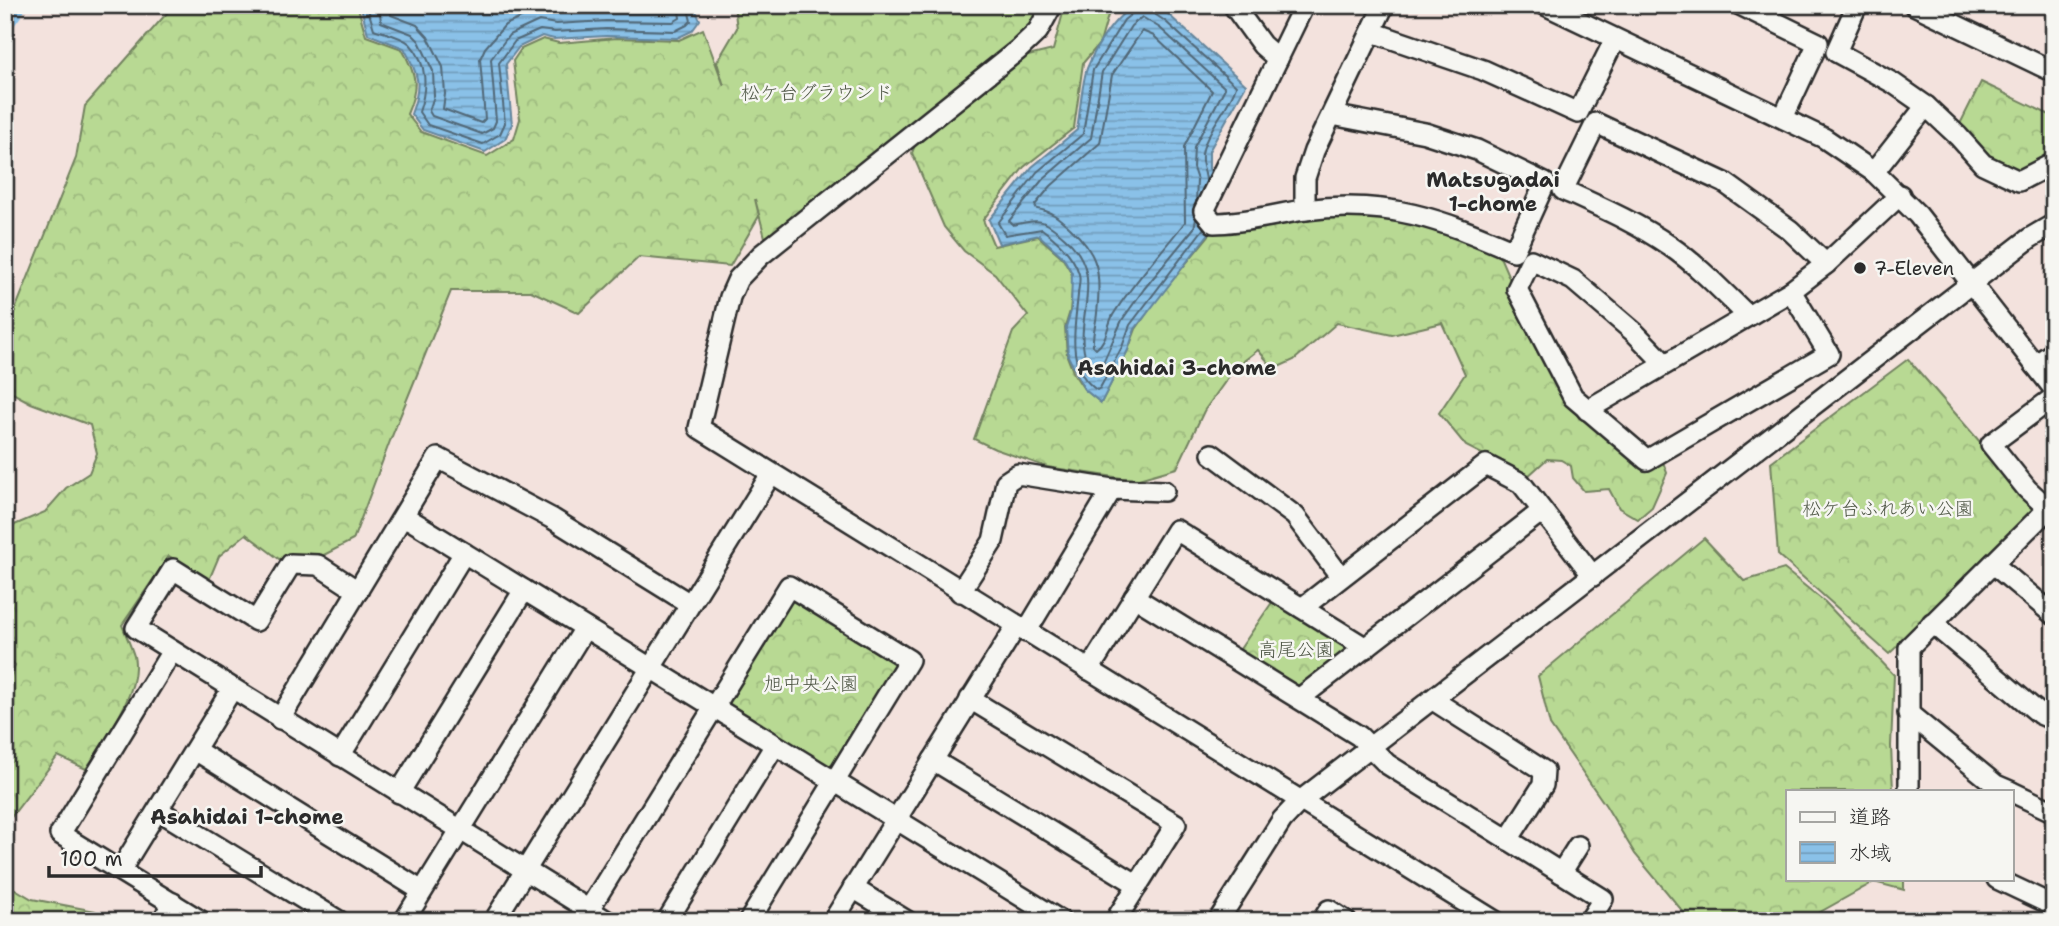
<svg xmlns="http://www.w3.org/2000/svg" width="2059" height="926" viewBox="0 0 2059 926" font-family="'Shantell Sans','Klee One',sans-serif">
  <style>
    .forest { fill: url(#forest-crowns); stroke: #72825f; stroke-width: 2 }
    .water { fill: url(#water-rules); stroke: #64859c; stroke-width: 2 }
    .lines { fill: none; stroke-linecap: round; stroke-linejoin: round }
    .shore { stroke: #516777; stroke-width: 2 }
    .river { stroke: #8ac1e8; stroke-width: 26 }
    .minor-casing { stroke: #2b2b2b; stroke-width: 24 }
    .minor { stroke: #f6f6f2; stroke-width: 19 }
    .poi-dot { fill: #2b2b2b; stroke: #f6f6f2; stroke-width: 2.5 }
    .labels { text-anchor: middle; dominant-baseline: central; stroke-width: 5; stroke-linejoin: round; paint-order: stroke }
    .park-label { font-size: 19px; fill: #4e5645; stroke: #f6f6f2 }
    .poi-label { font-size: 19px; fill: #2b2b2b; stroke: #f6f6f2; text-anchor: start }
    .neighbourhood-label { font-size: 21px; font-weight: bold; fill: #2b2b2b; stroke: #f6f6f2 }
  </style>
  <defs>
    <pattern id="forest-crowns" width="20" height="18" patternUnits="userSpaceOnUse" patternTransform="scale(1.75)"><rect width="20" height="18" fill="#b8d993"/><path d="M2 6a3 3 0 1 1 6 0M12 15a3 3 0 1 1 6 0" fill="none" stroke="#9eba7f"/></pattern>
    <pattern id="water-rules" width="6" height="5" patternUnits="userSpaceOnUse" patternTransform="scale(1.75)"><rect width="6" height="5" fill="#8ac1e8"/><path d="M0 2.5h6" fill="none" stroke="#719dbc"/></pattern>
  </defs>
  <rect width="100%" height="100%" fill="#f3e2dd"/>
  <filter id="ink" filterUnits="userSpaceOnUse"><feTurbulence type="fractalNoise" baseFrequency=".0143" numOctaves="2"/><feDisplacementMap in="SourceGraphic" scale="14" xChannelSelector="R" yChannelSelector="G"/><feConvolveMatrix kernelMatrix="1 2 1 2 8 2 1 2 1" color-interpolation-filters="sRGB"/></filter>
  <g filter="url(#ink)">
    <!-- forest -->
    <g class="forest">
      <path d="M174,5H362L359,11L366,36L402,49C417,76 419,86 407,114L421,132L487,156L514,139L520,119L513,61L521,49L543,39L559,43L617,38L679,40L703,29L724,86L717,62L737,28L734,5H1046L1025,36L767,245L755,199L759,216L730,266L639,257L579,313L531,291H451L390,441L353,540L322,556L279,559L246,534L219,556L209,580L169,556L122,625C126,635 131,646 134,656C142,692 104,740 86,769L58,756L5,825V693L15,665L5,655V599L12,565L5,560V529L45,512L66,488L89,473L97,453L90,425L31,403L5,389V328L13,315L76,158L85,106Z"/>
      <path d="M1085,5H1096L1109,12L1100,43L1083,63L1074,128L1024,167L983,220L994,246L1038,236L1062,257L1071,272L1073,279L1070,311L1065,327L1067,356L1074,374L1084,389L1101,403L1128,350L1136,329L1157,299L1210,234L1225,227L1271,218L1384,214L1489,245L1501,259L1537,342L1568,405L1650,465L1663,462L1667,473L1652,507L1638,519L1619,508L1609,489L1584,491L1573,478L1571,466L1561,460L1547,459L1527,477L1466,446L1439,413L1465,374L1442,323L1392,335L1337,323L1294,360L1274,369L1258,350L1235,368L1204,411L1177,468L1135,480L1047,467L995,449L974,439L1013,332L1028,316L995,274L964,251L944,227L912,153L919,135L1020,58L1053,50L1063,13Z"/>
      <path d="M1981,82L2054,117V161L2019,178L1985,161L1957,130Z"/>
      <path d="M1908,359L2040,511L1889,654L1778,555L1771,462Z"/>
      <path d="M1704,538L1744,581L1784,569L1825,602L1894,675L1891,746L1893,791H1788V879H1904V890L1874,882L1804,921H1699L1684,913L1635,854L1606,806L1550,725L1538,676Z"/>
      <path d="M793,595L902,662L831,771L725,702Z"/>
      <path d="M1277,595L1363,648L1301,695L1236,655Z"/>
      <path d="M5,883L32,899L95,911L106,921H5Z"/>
    </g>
    <!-- water -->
    <g class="water">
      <path d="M365,5H690L695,9L700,20L692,31L677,38L606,36L554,39L542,36L519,47L506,64L512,124L505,139L485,152L423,130L411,114C422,85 419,75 404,48L368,34L362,11Z"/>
      <path d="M1139,5H1153L1169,15L1246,85L1209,151V169L1214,175L1210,232L1135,329L1128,350L1101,403L1084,389L1068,356L1066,327L1071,311L1072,273L1063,257L1039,235L999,244L989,220L1032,167L1077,130C1080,114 1082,78 1088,66C1096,46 1118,10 1139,5Z"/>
    </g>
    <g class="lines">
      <!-- shore -->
      <g class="shore">
        <path d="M370,5L369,13L374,29C384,33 402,36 410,44C428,63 427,89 419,112L428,125L483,144L500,134L505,123L499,63L515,41L540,30L555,32L606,29L675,31L687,25L691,21L687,5"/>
        <path d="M379,5L381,22L412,34L419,41L433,71L434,96L429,111L432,116L482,134L493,128L496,121L491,59L509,35L539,21L556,24L606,21L673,22L680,18L678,5"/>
        <path d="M390,5L391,15L417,25L428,37L443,67L445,94L443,109L481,123L485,119L480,59L485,48L505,25L539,10L557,13L607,10L664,11L667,5"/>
        <path d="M1135,5L1134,12L1124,20L1093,70L1083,134L1037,172L998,223L1005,235L1042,229C1057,240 1074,255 1079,274C1081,281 1078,288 1078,295C1075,327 1065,369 1097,390L1100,388L1122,347L1130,325L1204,228"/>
        <path d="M1151,5L1153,13L1165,21L1236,86C1229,108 1209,127 1203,149C1199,162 1206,171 1206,181"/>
        <path d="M1142,31L1154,36L1212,91L1184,147L1185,222C1161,253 1133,282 1113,315C1107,326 1107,341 1096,349L1093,346C1092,334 1096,325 1097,313C1101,276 1100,254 1070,228C1060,219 1052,211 1037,209L1035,205L1051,186L1100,143L1112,75Z"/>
        <path d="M1196,202L1197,180L1193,168L1194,147L1225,88L1160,28L1142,17L1131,26L1102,72L1091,138L1043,179L1009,221L1013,225C1041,219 1043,218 1065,238C1115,282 1061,328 1094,374L1099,372L1122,320L1144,289L1194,228L1196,219"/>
      </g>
      <!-- river -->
      <path class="river" d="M5,16L13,5"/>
      <defs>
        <g id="minor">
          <path d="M1052,5L1038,31L1018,50L761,255L738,279L730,297L699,428L1495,921"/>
          <path d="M1233,5L1262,45L1278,59"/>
          <path d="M1304,5L1204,211L1214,223C1245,223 1275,214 1305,210C1388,199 1440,219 1514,251L1545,183L1477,150L1425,133L1332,115"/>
          <path d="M1545,5L1824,138L1874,172L1918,215L2054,389"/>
          <path d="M1740,5L1818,43L1783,118"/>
          <path d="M1857,5L1836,52L1893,83L1926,106L1958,136L1983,164L2019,181L2054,163"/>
          <path d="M1914,5L2054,72"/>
          <path d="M1372,32L1483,70L1578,113L1615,39"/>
          <path d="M1874,172L1926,106"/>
          <path d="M1305,210V178L1314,151L1384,5"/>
          <path d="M1748,316C1723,292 1699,266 1670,246C1637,223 1600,207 1563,190L1596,123L1725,183L1790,230L1826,264"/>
          <path d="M1665,364L1635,333L1573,280L1531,260L1517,289L1573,397L1647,460L1829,354L1791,291"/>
          <path d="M2035,365L2054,352"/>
          <path d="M2054,397L1991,444L2027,489L2054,514"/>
          <path d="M1587,410L1791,291L1826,264L1900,195"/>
          <path d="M1212,454L1295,516L1341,577"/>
          <path d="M404,516L1061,921"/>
          <path d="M1993,564L2054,615"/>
          <path d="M358,591L318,565L291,564L256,621L173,569L136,628L607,921"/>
          <path d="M960,592L993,541L1006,482L1018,474L1112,489L1164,491"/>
          <path d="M1134,597L1359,736L1387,764L1603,899L1589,921"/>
          <path d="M1302,608L1486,465L1521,483L1593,576"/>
          <path d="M1932,623L2040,714L2054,720"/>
          <path d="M1026,632L1112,489"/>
          <path d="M172,651L60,834L201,921"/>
          <path d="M1089,670L1176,530L1366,648"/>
          <path d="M1300,698L1542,511"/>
          <path d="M970,699L1176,824L1115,921"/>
          <path d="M1433,700L1544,771L1543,785L1508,840"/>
          <path d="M1908,713L1996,785L2010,791"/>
          <path d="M280,719L438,458L553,519L690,604"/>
          <path d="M195,750L422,891"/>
          <path d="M340,756L464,553"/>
          <path d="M933,760L1138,885"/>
          <path d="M1909,791V647L2048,509"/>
          <path d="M2012,792L2054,812"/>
          <path d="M399,793L524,590"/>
          <path d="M158,810L339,921"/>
          <path d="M120,871L232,689"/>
          <path d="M1561,873L1578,846"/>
          <path d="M1997,879L2054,906"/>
          <path d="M853,888L907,921"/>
          <path d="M583,919L789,586L909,660L749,921"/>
          <path d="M162,921L173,903"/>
          <path d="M404,921L585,628"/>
          <path d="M494,921L771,474"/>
          <path d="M667,921L775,745"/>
          <path d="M833,921L1017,625"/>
          <path d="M1218,921L1282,820L1300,801L2030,238L2054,224"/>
          <path d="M1322,921L1329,910L1346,921"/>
        </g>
      </defs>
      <!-- minor casing -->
      <use href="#minor" class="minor-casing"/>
      <!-- minor -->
      <use href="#minor" class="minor"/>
    </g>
  </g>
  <!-- markers -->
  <circle class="poi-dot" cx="1860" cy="268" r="7"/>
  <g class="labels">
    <!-- park labels -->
    <g class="park-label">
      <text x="817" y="92">松ケ台グラウンド</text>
      <text x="1888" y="508">松ケ台ふれあい公園</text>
      <text x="1296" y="649">高尾公園</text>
      <text x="811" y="683">旭中央公園</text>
    </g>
    <!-- poi labels -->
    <g class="poi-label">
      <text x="1874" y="268">7-Eleven</text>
    </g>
    <!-- neighbourhood labels -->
    <g class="neighbourhood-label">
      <text x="1493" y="180">Matsugadai<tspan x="1493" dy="24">1-chome</tspan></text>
      <text x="1177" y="368">Asahidai 3-chome</text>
      <text x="247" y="817">Asahidai 1-chome</text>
    </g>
  </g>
  <!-- margin -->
  <rect width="2059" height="926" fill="none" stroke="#f6f6f2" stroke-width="28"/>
  <rect x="14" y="14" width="2031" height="898" fill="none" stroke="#2b2b2b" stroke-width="2.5" filter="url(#ink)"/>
  <!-- legend -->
  <rect x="1786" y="790" width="228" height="91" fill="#f6f6f2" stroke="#a5a5a2" stroke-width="2"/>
  <rect x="1800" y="812" width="35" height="10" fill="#f6f6f2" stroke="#a5a5a2" stroke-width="2"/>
  <text x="1849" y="824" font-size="21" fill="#2b2b2b">道路</text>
  <rect x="1800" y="842" width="35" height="21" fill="url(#water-rules)" stroke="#a5a5a2" stroke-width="2"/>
  <text x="1849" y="860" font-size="21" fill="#2b2b2b">水域</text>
  <!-- scale -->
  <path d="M49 866v10h212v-10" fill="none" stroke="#2b2b2b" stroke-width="3.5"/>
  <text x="60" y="866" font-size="21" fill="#2b2b2b" stroke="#f6f6f2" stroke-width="5" paint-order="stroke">100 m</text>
</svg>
